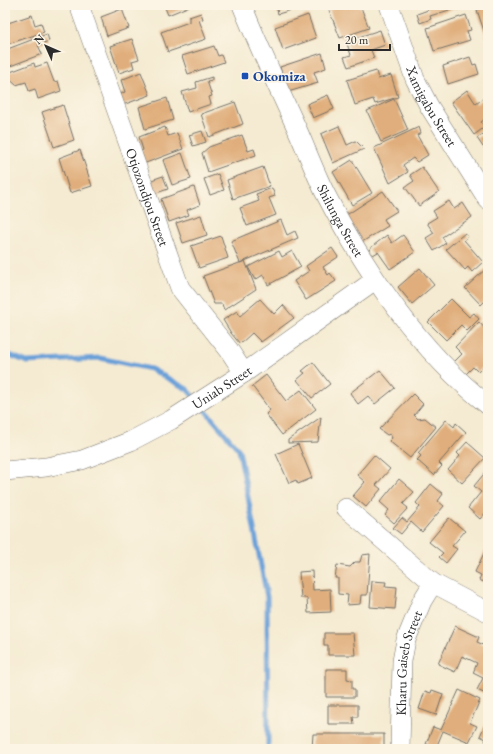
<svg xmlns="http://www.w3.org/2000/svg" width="493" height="754" viewBox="0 0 493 754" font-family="'EB Garamond',serif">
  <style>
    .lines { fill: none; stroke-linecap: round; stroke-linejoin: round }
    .stream { stroke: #6ba0d8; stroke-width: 5 }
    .building { fill: #e0ae7c }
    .street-casing { stroke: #726e65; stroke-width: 20 }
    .street { stroke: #fff; stroke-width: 19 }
    .transit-dot { fill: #1a4fb4; stroke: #fcf5e5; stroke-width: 1.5 }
    .labels { text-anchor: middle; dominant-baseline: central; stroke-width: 3.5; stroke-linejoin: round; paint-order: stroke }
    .transit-label { font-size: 14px; font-weight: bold; fill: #164399; stroke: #fcf5e5; text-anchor: start }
    .street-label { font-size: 14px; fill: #2b2b2b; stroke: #fcf5e5 }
  </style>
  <rect width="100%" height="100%" fill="#fcf5e5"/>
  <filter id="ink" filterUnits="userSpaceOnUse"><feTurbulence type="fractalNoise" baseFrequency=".025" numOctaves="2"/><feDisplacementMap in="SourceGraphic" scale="8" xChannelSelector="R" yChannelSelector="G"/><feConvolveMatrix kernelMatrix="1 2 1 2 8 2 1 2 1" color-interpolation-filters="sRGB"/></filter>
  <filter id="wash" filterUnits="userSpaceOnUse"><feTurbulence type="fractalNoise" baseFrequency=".012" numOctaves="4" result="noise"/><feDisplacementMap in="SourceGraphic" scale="16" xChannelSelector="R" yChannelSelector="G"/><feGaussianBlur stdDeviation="0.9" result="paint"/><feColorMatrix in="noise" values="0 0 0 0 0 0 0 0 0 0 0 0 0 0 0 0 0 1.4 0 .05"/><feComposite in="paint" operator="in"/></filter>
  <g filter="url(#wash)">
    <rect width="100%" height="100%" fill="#f5ebd2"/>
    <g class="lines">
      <!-- stream -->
      <path class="stream" d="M5,353L27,362L100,358L151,369L187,389L239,450L267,597L268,749"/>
    </g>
    <g id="blocks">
      <!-- building -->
      <g class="building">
        <path d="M164,5H192L168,15Z"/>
        <path d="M276,5H297L298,8L278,14Z"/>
        <path d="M342,5H360L369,28L340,38L329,10Z"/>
        <path d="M427,5H458L459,7L430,16L431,19L420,23L417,14L428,10Z"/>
        <path d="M488,6V36L486,37L477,10Z"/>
        <path d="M122,9L129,28L107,36L101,17Z"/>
        <path d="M201,13L203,19L199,20L206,39L168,52L161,32L189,22V17Z"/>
        <path d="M32,15L35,25L41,23L44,32L5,45V24Z"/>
        <path d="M308,15L316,38L283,50L275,27Z"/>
        <path d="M466,15L471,30L467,31L470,40L434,51L427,28Z"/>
        <path d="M380,30L385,45L371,50L374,58L348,67L344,57L351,55L346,41Z"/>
        <path d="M47,34L49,41L38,45L42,54L5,68V50Z"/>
        <path d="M132,39L139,59L132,61L134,68L119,73L110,46Z"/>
        <path d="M214,46L218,56L221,55L224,62L188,74L182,56Z"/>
        <path d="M322,53L326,68L314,72L318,83L288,92L280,67Z"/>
        <path d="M470,57L473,65L476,64L479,74L448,84L443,66Z"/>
        <path d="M34,63L35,67L47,63L54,82L58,81L61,91L38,99L35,89L29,91L26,82L16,85L5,75V74Z"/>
        <path d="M376,71L378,79L391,75L398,97L375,104L373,99L355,105L347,80Z"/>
        <path d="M141,72L150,95L120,106L116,96L125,92L121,80Z"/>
        <path d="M212,77V80L207,81L212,96L209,97L211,104L188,112L182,92L197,88L196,82Z"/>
        <path d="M467,90L476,104L485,97L488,101V117L481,122L485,127L474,135L451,102Z"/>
        <path d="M328,95L334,109L313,118L307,104Z"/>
        <path d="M167,98L173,120L145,129L139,107Z"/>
        <path d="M394,99L408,130L381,142L367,111Z"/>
        <path d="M235,102L243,124L209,137L201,114Z"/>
        <path d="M63,105L74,140L54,147L42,112Z"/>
        <path d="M339,126L347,145L356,141L364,149L333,163L321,134Z"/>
        <path d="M165,127L168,136L177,133L183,149L143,164L138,152L143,150L139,137Z"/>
        <path d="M419,127L421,133L417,135L428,155L417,162L413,158L403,165L408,172L390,183L374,148Z"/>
        <path d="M202,131L206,142L193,146L189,135Z"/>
        <path d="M488,131V144L483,147L477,138Z"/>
        <path d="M242,135L248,151L254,149L256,155L208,172L202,153L209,147Z"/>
        <path d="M80,150L92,186L70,193L59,158Z"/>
        <path d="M182,153L191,179L172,185L163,160Z"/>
        <path d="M352,160L372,193L352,205L333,172Z"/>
        <path d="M263,167L270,186L233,199L227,180Z"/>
        <path d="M422,167L439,192L419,206L405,187L414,181L410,175Z"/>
        <path d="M218,174L224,190L210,195L204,179Z"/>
        <path d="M163,176L168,189L148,196L143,183Z"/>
        <path d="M194,187L200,205L187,210L189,215L169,222L161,199Z"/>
        <path d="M272,188L275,196L269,198L276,215L247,226L240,208L259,201L256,194Z"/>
        <path d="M383,191L397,211L384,219L388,226L362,242L345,216Z"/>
        <path d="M449,201L454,209L463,203L472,217L442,237L446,243L434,251L426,238L434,233L427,223L437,217L433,211Z"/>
        <path d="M201,215L207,235L183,243L176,223Z"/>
        <path d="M281,220L287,235L295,231L298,238L240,263L231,241Z"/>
        <path d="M465,233L468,237L464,240L483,262L472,272L468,267L465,270L446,249Z"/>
        <path d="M387,235L392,243L403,235L415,252L390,269L378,252L373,255L369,249Z"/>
        <path d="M221,236L228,258L199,268L191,246Z"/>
        <path d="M332,248L338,257L323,267L328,275L330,273L336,281L306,300L294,281L309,271L306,266Z"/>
        <path d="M279,251L282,257L292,251L301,267L268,285L263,275L255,280L248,267Z"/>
        <path d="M245,261L256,289L224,310L222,304H214L203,276Z"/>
        <path d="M488,267V298L481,305L465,288Z"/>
        <path d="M420,268L434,285L412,304L398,287Z"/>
        <path d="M260,299L274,314L283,305L294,318L261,342L252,333L240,344L231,333L223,320L237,311L240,316Z"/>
        <path d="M451,299L469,317L474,313L479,319L467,331L461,325L446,340L428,322Z"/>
        <path d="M479,322L488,332V362L478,372L473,367L466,374L454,362L462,354L455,347Z"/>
        <path d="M313,362L330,384L312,398L297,380L305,373L302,371Z"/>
        <path d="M380,370L395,388L375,404L368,396L358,404L350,393Z"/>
        <path d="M266,375L286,401L301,390L316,409L282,435L266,414L270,410L252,386Z"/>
        <path d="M413,394L423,404L414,415L418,419L425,418L436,427L410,458L389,441L392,438L390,434L387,435L379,429Z"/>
        <path d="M321,417L318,442L288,443V440Z"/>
        <path d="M446,420L454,427L456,423L466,432L439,463L442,466L434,475L417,460L421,456L418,453Z"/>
        <path d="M467,442L485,458L462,483L448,470L460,456L457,453Z"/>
        <path d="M298,444L312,478L298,484L296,480L289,483L276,454Z"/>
        <path d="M374,455L390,469L376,485L381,489L366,507L353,496L365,482L357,475Z"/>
        <path d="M488,469V510L480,519L468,508L481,492L474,486Z"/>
        <path d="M399,479L414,492L403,504L408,508L394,523L385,515L389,510L380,502Z"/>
        <path d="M431,484L443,494L438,501L444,506L422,532L411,522L401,534L393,528L402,518L407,522L420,507L416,503Z"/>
        <path d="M449,518L465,531L452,546L457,549L446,563L439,557L443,553L429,542Z"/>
        <path d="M486,549H488V584L479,580L481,575L475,572Z"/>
        <path d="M370,554L367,595H361L360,604L347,605L348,595L338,594V578H335L337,565L350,567L355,562H360L362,555Z"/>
        <path d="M312,571L313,590L330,589L331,612L308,613L307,598H301L299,572Z"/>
        <path d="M372,581L386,582L385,586L397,587L395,609L370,607Z"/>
        <path d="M455,626L479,637L477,642L488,647V695L477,690L483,678L473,673L477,663L462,656L455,672L438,664Z"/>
        <path d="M324,633H353L355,655H328V645H324Z"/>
        <path d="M326,669H347V679L352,680V689H355V697H326Z"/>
        <path d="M432,690L443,694L436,715L419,709L425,691L431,693Z"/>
        <path d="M459,690L480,700L470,723L477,726L469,742L443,731L436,748L426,744L433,727L441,730Z"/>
        <path d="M328,705H358V717H353L354,724H328Z"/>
        <path d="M488,718V743L485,741L486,739L480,736Z"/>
        <path d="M313,734H384V749H312Z"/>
      </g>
    </g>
  </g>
  <g filter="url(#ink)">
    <use href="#blocks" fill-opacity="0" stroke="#726e65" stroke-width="1"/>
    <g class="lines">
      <defs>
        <g id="street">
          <path id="s1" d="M79,5L180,288L229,350L244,373"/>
          <path id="s2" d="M242,5C257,43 275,81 292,118C304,143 313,169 325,193C364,269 420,352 488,405"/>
          <path id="s3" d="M389,5L415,79L429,106L488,200"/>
          <path id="s4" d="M5,471L46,467L82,460L131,441L171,420L244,373L375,280"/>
          <path d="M346,508L433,583L488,612"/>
          <path id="s5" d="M400,749L402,661L406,640L422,601L433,583"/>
        </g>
      </defs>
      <!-- street casing -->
      <use href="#street" class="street-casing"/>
      <!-- street -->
      <use href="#street" class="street"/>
    </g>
  </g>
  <!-- markers -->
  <rect class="transit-dot" x="241" y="72" width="8" height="8" rx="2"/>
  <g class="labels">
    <!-- transit labels -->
    <g class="transit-label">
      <text x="253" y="76">Okomiza</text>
    </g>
    <!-- street labels -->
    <g class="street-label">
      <text stroke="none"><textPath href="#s3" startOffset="110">Xamigabu Street</textPath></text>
      <text stroke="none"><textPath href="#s1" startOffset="204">Otjozondjou Street</textPath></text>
      <text stroke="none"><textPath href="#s2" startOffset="237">Shilunga Street</textPath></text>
      <text stroke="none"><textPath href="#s4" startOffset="236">Uniab Street</textPath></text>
      <text stroke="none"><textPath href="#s5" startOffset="87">Kharu Gaiseb Street</textPath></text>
    </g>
  </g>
  <!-- margin -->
  <rect width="493" height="754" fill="none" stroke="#fcf5e5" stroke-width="20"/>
  <!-- north arrow -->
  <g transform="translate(46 46) rotate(315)" stroke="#fcf5e5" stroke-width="3" paint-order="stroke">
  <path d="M0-3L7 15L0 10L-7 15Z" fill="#2b2b2b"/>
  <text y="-6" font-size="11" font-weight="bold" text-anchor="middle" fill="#2b2b2b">N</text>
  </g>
  <!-- scale -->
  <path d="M339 44v6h51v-6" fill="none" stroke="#2b2b2b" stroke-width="2"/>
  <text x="345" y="44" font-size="12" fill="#2b2b2b" stroke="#fcf5e5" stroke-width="3" paint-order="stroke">20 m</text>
</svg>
